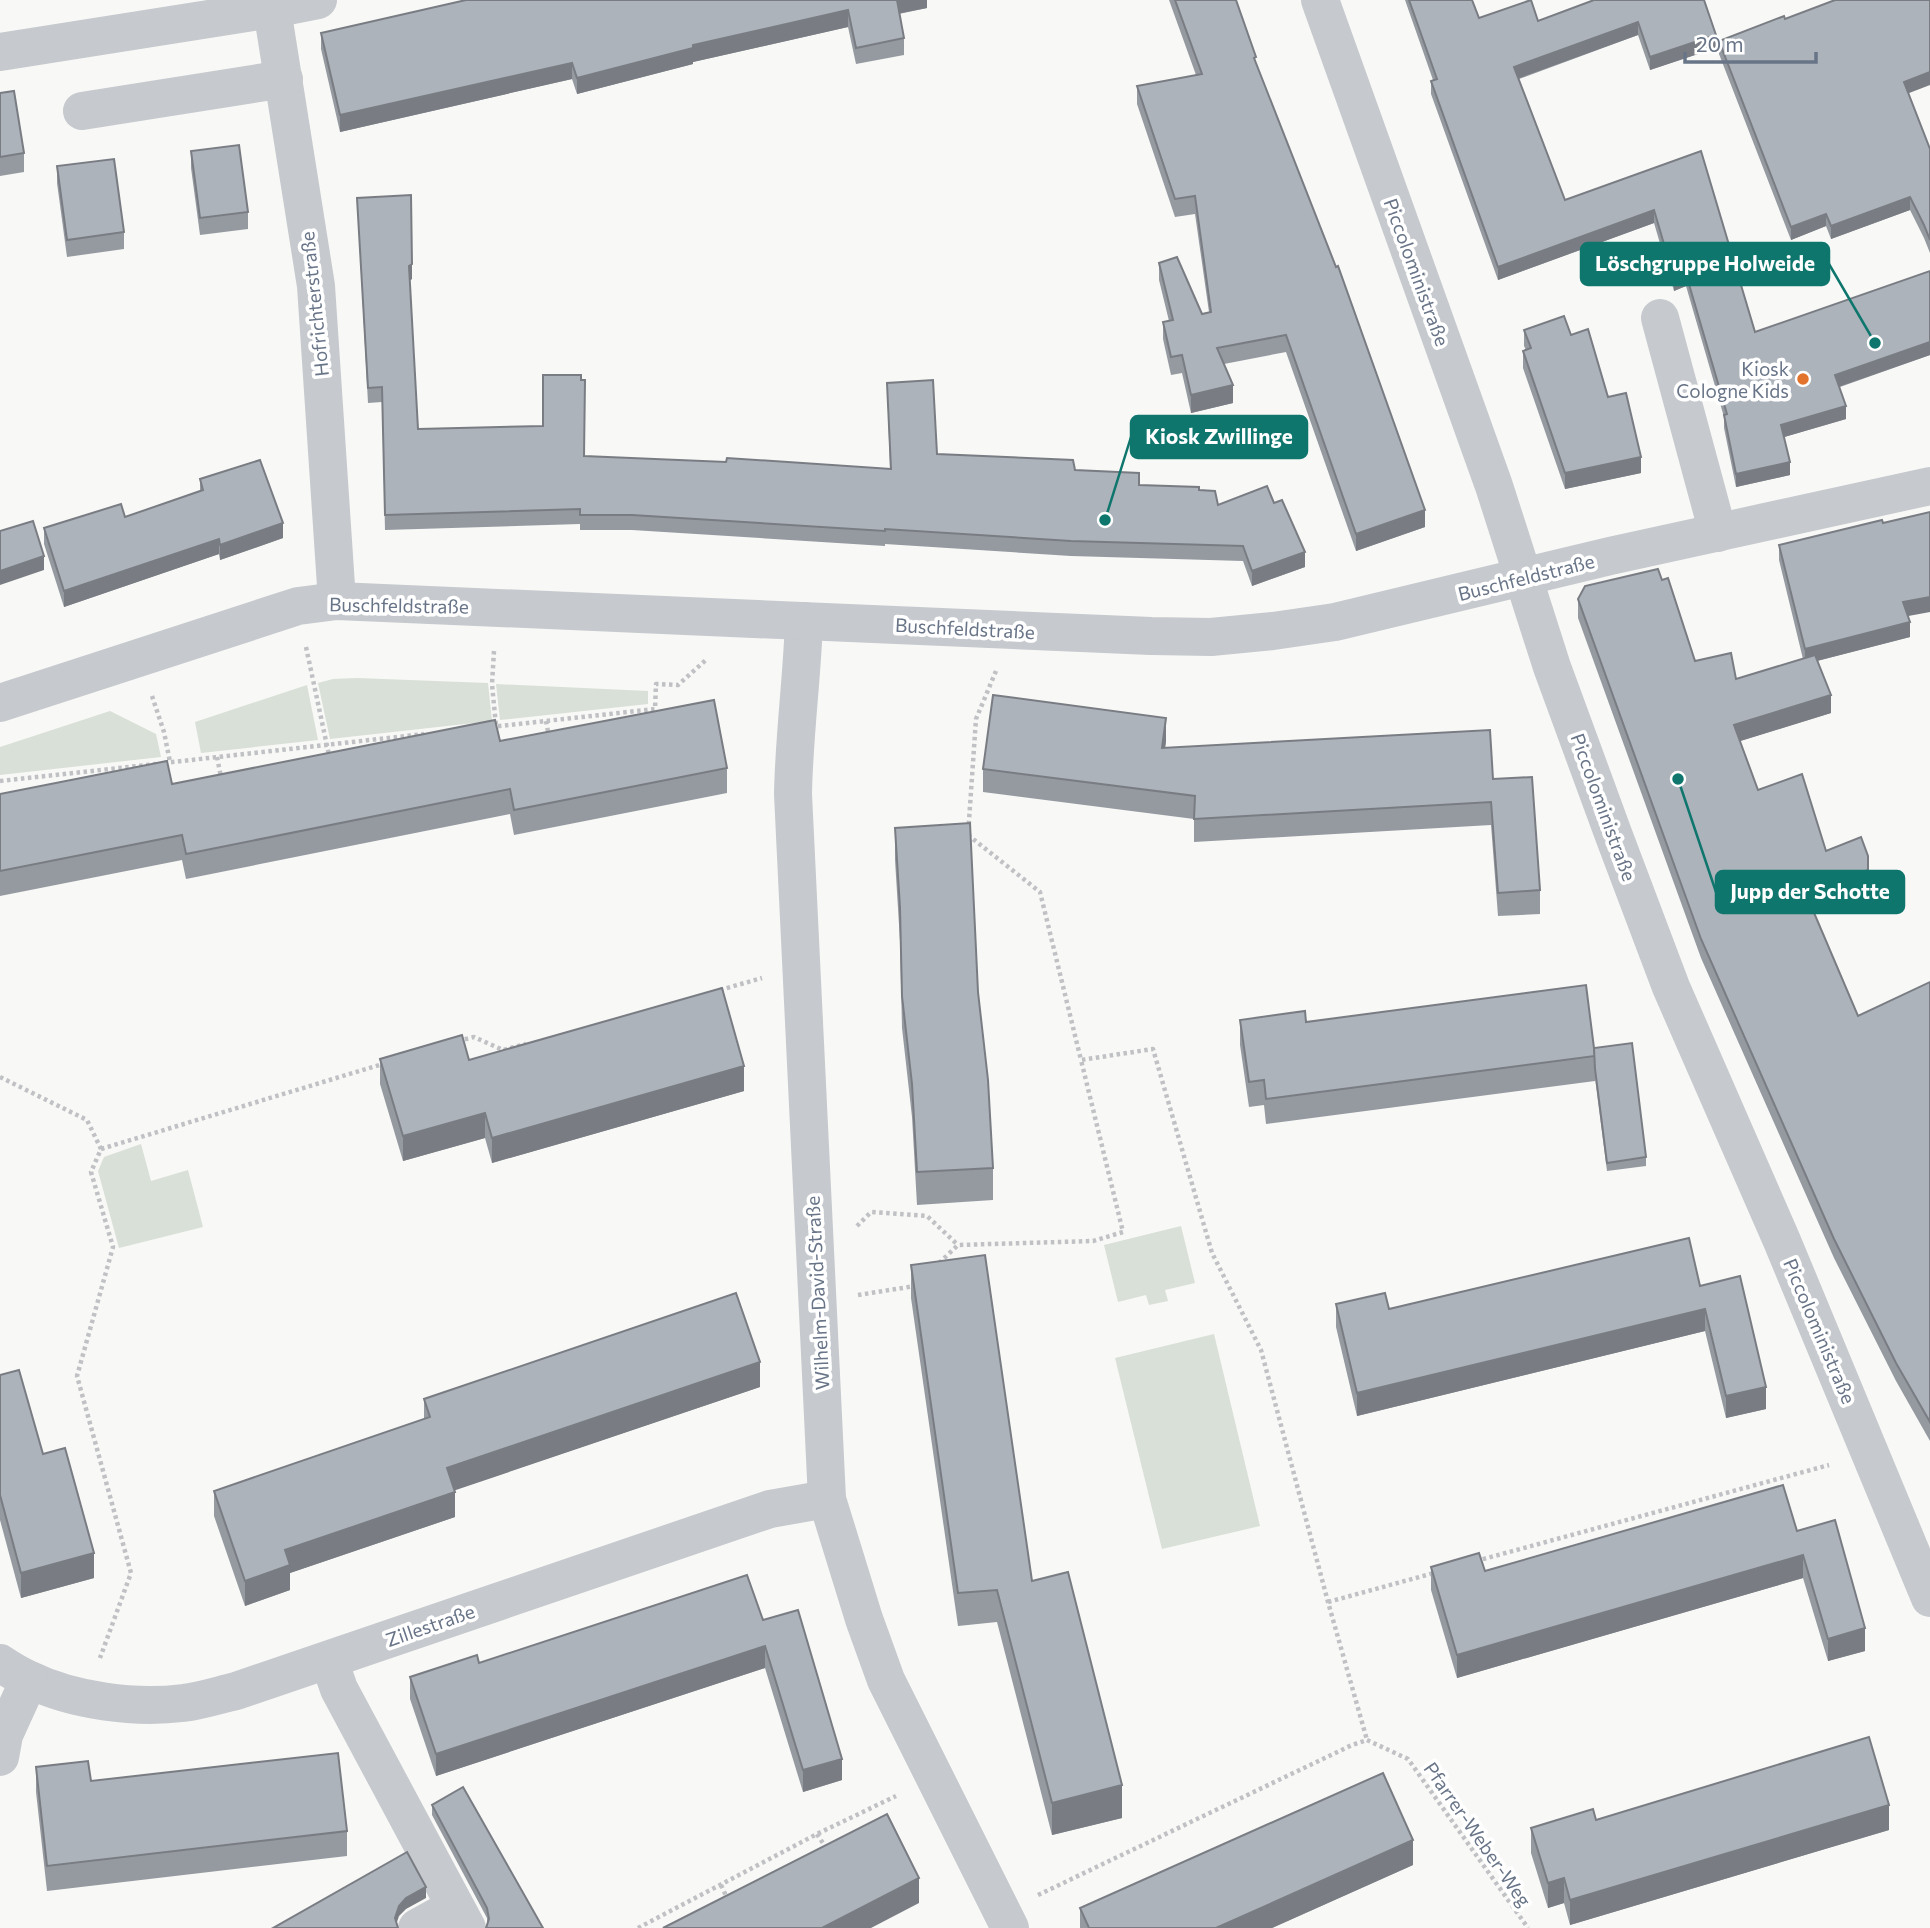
<svg xmlns="http://www.w3.org/2000/svg" width="1930" height="1928" viewBox="0 0 1930 1928" font-family="Commissioner,sans-serif">
  <style>
    .green { fill: #d9e0d7 }
    .lines { fill: none; stroke-linecap: round; stroke-linejoin: round }
    .path { stroke: #c0c1c4; stroke-width: 4.5; stroke-dasharray: 3.5 3.5; stroke-linecap: butt }
    .minor { stroke: #c6c9cd; stroke-width: 38 }
    .wall { fill: #959aa1 }
    .shaded-wall { fill: #797d83 }
    .building { fill: #adb3bb; stroke: #797d83; stroke-width: 2 }
    .poi-dot { fill: #e2732c; stroke: #fff; stroke-width: 2.5 }
    .labels { text-anchor: middle; dominant-baseline: central; stroke-width: 7; stroke-linejoin: round; paint-order: stroke }
    .street-label { font-size: 19px; fill: #687487; stroke: #fff }
    .poi-label { font-size: 19px; fill: #687487; stroke: #fff; text-anchor: end }
    .leader { fill: none; stroke: #0f766e; stroke-width: 2.5 }
    .callout-dot { fill: #0f766e; stroke: #fff; stroke-width: 2.5 }
    .callout { fill: #0f766e; stroke: #0f766e; stroke-width: 2.5 }
    .callout-label { font-size: 21px; text-anchor: middle; font-weight: bold; fill: #fff }
  </style>
  <rect width="100%" height="100%" fill="#f8f8f6"/>
  <!-- green -->
  <g class="green">
    <path d="M357,678L488,683L492,721L330,739L318,683L333,679Z"/>
    <path d="M496,684L648,691V704L500,720Z"/>
    <path d="M307,685L318,740L201,753L195,722Z"/>
    <path d="M110,711L156,734L161,757L0,775V747Z"/>
    <path d="M141,1144L151,1181L188,1170L203,1227L119,1248L98,1171L104,1157Z"/>
    <path d="M1181,1226L1195,1283L1165,1290L1168,1301L1149,1305L1146,1295L1118,1302L1104,1245Z"/>
    <path d="M1214,1334L1260,1526L1162,1549L1115,1358Z"/>
  </g>
  <g class="lines">
    <!-- path -->
    <g class="path">
      <path d="M306,647L329,755"/>
      <path d="M494,651L492,684L496,726"/>
      <path d="M996,671L976,719L968,835L1040,892L1081,1060L1153,1049L1212,1253L1261,1350L1328,1602L1367,1740"/>
      <path d="M152,696L164,732L170,762"/>
      <path d="M546,721L549,737"/>
      <path d="M491,727L655,709L656,684L678,685L707,659"/>
      <path d="M217,757L221,777"/>
      <path d="M164,763L424,734"/>
      <path d="M0,781L156,764"/>
      <path d="M720,990L762,978"/>
      <path d="M458,1041L474,1037L503,1050L526,1044"/>
      <path d="M0,1077L87,1120L101,1149L91,1172L113,1247L77,1376L131,1573L100,1658"/>
      <path d="M101,1149L386,1063"/>
      <path d="M857,1226L871,1212L927,1216L958,1245"/>
      <path d="M939,1263L958,1245L1093,1241L1123,1232L1081,1060"/>
      <path d="M858,1295L915,1286"/>
      <path d="M1476,1561L1829,1465"/>
      <path d="M1328,1602L1434,1573"/>
      <path d="M1367,1740L1408,1759L1528,1928"/>
      <path d="M817,1834L826,1848"/>
      <path d="M721,1885L728,1900"/>
      <path d="M1038,1895L1352,1745L1367,1740"/>
      <path d="M638,1928L817,1834L896,1796"/>
    </g>
    <!-- minor -->
    <g class="minor">
      <path d="M1320,0L1494,486L1552,667L1614,836L1671,987L1782,1241L1930,1598"/>
      <path d="M272,9L316,286L337,601"/>
      <path d="M0,52L272,9L318,0"/>
      <path d="M82,111L284,79"/>
      <path d="M1660,318L1718,533"/>
      <path d="M804,621C802,679 794,736 793,794L827,1499L864,1619L886,1680L1010,1928"/>
      <path d="M0,703L298,606L337,601L1151,636L1211,637L1273,631L1335,622L1610,556L1930,486"/>
      <path d="M329,1660L339,1689L467,1928"/>
      <path d="M0,1663C9,1669 19,1675 28,1679C73,1701 135,1709 183,1703C201,1701 219,1695 236,1691L770,1509L827,1499"/>
      <path d="M0,1757L4,1735L29,1680"/>
      <path d="M417,1928L455,1907"/>
    </g>
  </g>
  <!-- wall -->
  <g class="wall">
    <path d="M927,0V8L899,14L904,38V55L856,64L848,27L693,62V64L577,94L572,79L340,132L321,49V33Z"/>
    <path d="M1169,0H1236L1256,64L1425,527L1356,551L1286,352L1224,364L1233,403L1191,413L1182,373L1171,375L1163,339V322L1169,321L1159,280V263L1202,314L1209,312L1195,214L1175,217L1137,104V86L1196,75Z"/>
    <path d="M1405,0H1472L1479,18L1538,21L1594,0L1716,48L1650,70L1638,35L1519,79L1565,200L1701,151L1755,332L1930,271V355L1840,387L1846,419L1784,437L1790,475L1736,487L1724,428V417L1686,286L1674,291L1654,223L1498,280L1431,94V81L1433,80Z"/>
    <path d="M1785,19L1908,94L1930,149V253L1924,238L1910,210L1831,239L1826,226L1791,240L1719,54V41Z"/>
    <path d="M0,93L24,153V172L0,176Z"/>
    <path d="M191,151L248,212V229L200,235L191,168Z"/>
    <path d="M57,166L124,232V249L67,257L57,183Z"/>
    <path d="M357,198L412,279L410,280L418,429L584,456L890,469L887,383L937,454L1075,470L1139,485L1199,490L1218,505L1274,503L1305,567L1252,586L1243,561L1071,556L885,544V546L632,530H580V524L385,530L382,402L368,403Z"/>
    <path d="M1524,330L1571,335L1608,397L1641,473L1565,489L1523,368V351L1526,350L1524,346Z"/>
    <path d="M200,479L283,538L220,560L219,554L64,607L44,544V528L125,517L200,491Z"/>
    <path d="M1779,545L1908,616L1910,637L1817,661L1831,713L1740,741L1758,790L1868,889L1813,910L1858,1016L1930,982V1441L1896,1381L1834,1258L1701,958L1578,618V599L1695,661L1736,679L1803,659L1779,560Z"/>
    <path d="M500,741L727,768V793L514,835L510,814L186,879L182,860L0,896V794L172,784Z"/>
    <path d="M1166,741L1165,748L1493,779L1540,890V914L1498,916L1491,825L1194,842V819L983,792V769Z"/>
    <path d="M895,828L978,992L993,1168V1200L917,1205L912,1117L902,1028L900,941L895,860Z"/>
    <path d="M1240,1020L1306,1022L1594,1048L1646,1157V1166L1607,1171L1595,1078V1081L1266,1124L1264,1105L1249,1107L1240,1045Z"/>
    <path d="M380,1059L469,1060L744,1091L492,1163L485,1138L403,1161L380,1084Z"/>
    <path d="M911,1265L1032,1581L1122,1818L1052,1835L997,1622L958,1626L911,1298Z"/>
    <path d="M1700,1286L1766,1409L1726,1418L1705,1331L1357,1416L1336,1327V1304L1389,1309Z"/>
    <path d="M0,1375L43,1454L94,1578L21,1598L0,1520Z"/>
    <path d="M760,1387L454,1490L455,1517L290,1573V1590L245,1606L214,1516V1491L424,1419V1399Z"/>
    <path d="M1797,1531L1865,1651L1828,1661L1803,1578L1457,1678L1431,1590V1567L1485,1571Z"/>
    <path d="M763,1620L842,1780L803,1792L765,1668L436,1776L410,1699V1677L479,1663Z"/>
    <path d="M36,1767L91,1781L347,1831V1856L47,1891L36,1792Z"/>
    <path d="M432,1805L543,1928L487,1923V1918L432,1815Z"/>
    <path d="M1596,1820L1889,1830L1570,1925L1564,1903L1548,1908L1531,1853V1828Z"/>
    <path d="M1413,1865L1272,1928H1080V1908Z"/>
  </g>
  <!-- shaded-wall -->
  <g class="shaded-wall">
    <path d="M896,0H927V8L896,14Z"/>
    <path d="M848,10V27L693,62V64L577,94V78L693,45Z"/>
    <path d="M1638,22V35L1514,80V67Z"/>
    <path d="M1716,35V48L1650,70V57Z"/>
    <path d="M572,63V79L340,132V115Z"/>
    <path d="M1930,72V85L1904,95V82Z"/>
    <path d="M1910,197V210L1831,239V226Z"/>
    <path d="M1654,210V223L1498,280V267Z"/>
    <path d="M1826,214V226L1791,240V227Z"/>
    <path d="M412,264V279L409,281V266Z"/>
    <path d="M1686,274V286L1674,291V278Z"/>
    <path d="M1930,342V355L1835,388V375Z"/>
    <path d="M1233,385V403L1191,413V395Z"/>
    <path d="M1846,406V419L1781,438V425Z"/>
    <path d="M1641,457V473L1565,489V473Z"/>
    <path d="M1790,462V475L1736,487V474Z"/>
    <path d="M1425,510V527L1356,551V534Z"/>
    <path d="M283,523V538L220,560V545Z"/>
    <path d="M219,539V554L64,607V591Z"/>
    <path d="M1305,552V567L1252,586V571Z"/>
    <path d="M44,556V570L0,585V571Z"/>
    <path d="M1930,597V612L1903,617V602Z"/>
    <path d="M1910,622V637L1805,664V649Z"/>
    <path d="M1831,695V713L1734,743V725Z"/>
    <path d="M1166,718V741L1162,771V748Z"/>
    <path d="M1868,870V889L1806,912V894Z"/>
    <path d="M744,1066V1091L492,1163V1138Z"/>
    <path d="M485,1113V1138L403,1161V1136Z"/>
    <path d="M1705,1309V1331L1357,1416V1393Z"/>
    <path d="M760,1362V1387L447,1493V1468Z"/>
    <path d="M1766,1387V1409L1726,1418V1396Z"/>
    <path d="M455,1492V1517L290,1573V1590L245,1606V1581L285,1550Z"/>
    <path d="M94,1553V1578L21,1598V1573Z"/>
    <path d="M1803,1555V1578L1457,1678V1655Z"/>
    <path d="M1865,1628V1651L1828,1661V1639Z"/>
    <path d="M765,1646V1668L436,1776V1754Z"/>
    <path d="M842,1759V1780L803,1792V1770Z"/>
    <path d="M1122,1785V1818L1052,1835V1803Z"/>
    <path d="M1889,1805V1830L1570,1925V1900Z"/>
    <path d="M1413,1840V1865L1272,1928H1216Z"/>
    <path d="M919,1878V1903L871,1928H822Z"/>
    <path d="M1564,1878V1903L1548,1908V1883Z"/>
    <path d="M426,1887V1898L406,1909L399,1916L395,1928V1918L399,1906L406,1898Z"/>
  </g>
  <!-- building -->
  <g class="building">
    <path d="M466,0H897L904,38L856,48L848,10L693,45V48L577,78L572,63L340,115L321,33Z"/>
    <path d="M1175,0H1236L1256,57L1254,58L1336,267L1338,266L1425,510L1356,534L1286,335L1217,348L1233,385L1191,395L1182,355L1171,357L1163,322L1173,320L1159,263L1177,257L1202,314L1211,312L1195,196L1175,199L1137,86L1202,74Z"/>
    <path d="M1409,0H1472L1479,18L1531,0L1538,21L1594,0H1704L1716,35L1650,57L1638,22L1514,67L1565,200L1701,151L1755,332L1930,271V342L1835,375L1846,406L1781,425L1790,462L1736,474L1724,415L1727,414L1686,274L1674,278L1654,210L1498,267L1431,81L1437,79Z"/>
    <path d="M1835,0H1930V72L1904,82L1930,149V240L1924,225L1910,197L1831,226L1826,214L1791,227L1719,41L1784,16L1785,19Z"/>
    <path d="M14,91L24,153L0,157V93Z"/>
    <path d="M239,145L248,212L200,218L191,151Z"/>
    <path d="M114,159L124,232L67,240L57,166Z"/>
    <path d="M411,195L412,264L409,266L418,429L543,426V375H581V380H585L584,456L726,462L727,458L891,469L887,383L933,380L937,454L1073,460L1075,470L1139,473V485L1199,487V490L1215,491L1218,505L1267,486L1274,503L1282,500L1305,552L1252,571L1243,546L1071,541L885,529V531L632,515H580V509L385,515L382,387L368,388L357,198Z"/>
    <path d="M1564,316L1571,335L1588,329L1608,397L1626,393L1641,457L1565,473L1523,351L1531,348L1524,330Z"/>
    <path d="M260,460L283,523L220,545L219,539L64,591L44,528L121,504L125,517L203,490L200,479Z"/>
    <path d="M1930,512V597L1903,602L1910,622L1805,649L1779,545L1882,520L1883,523Z"/>
    <path d="M33,521L44,556L0,571V531Z"/>
    <path d="M1658,569L1662,580L1668,578L1695,661L1731,653L1736,679L1815,655L1831,695L1734,725L1758,790L1802,774L1826,851L1861,837L1868,856V870L1806,894L1858,1016L1930,982V1422L1896,1363L1834,1239L1701,939L1578,599L1585,586Z"/>
    <path d="M993,695L1166,718L1162,748L1490,730L1493,779L1532,777L1540,890L1498,893L1491,802L1194,819L1195,796L983,769Z"/>
    <path d="M714,700L727,768L514,810L510,789L186,854L182,835L0,871V794L167,761L172,784L495,720L500,741Z"/>
    <path d="M970,823L978,992L988,1080L993,1168L917,1172L912,1084L902,996L900,908L895,828Z"/>
    <path d="M1586,985L1595,1056L1266,1099L1264,1080L1249,1082L1240,1020L1305,1011L1306,1022Z"/>
    <path d="M722,988L744,1066L492,1138L485,1113L403,1136L380,1059L462,1035L469,1060Z"/>
    <path d="M1632,1043L1646,1157L1607,1163L1595,1069L1594,1048Z"/>
    <path d="M1689,1238L1700,1286L1740,1276L1766,1387L1726,1396L1705,1309L1357,1393L1336,1304L1385,1293L1389,1309Z"/>
    <path d="M985,1255L1032,1581L1068,1572L1122,1785L1052,1803L997,1590L958,1593L911,1265Z"/>
    <path d="M736,1293L760,1362L447,1468L455,1492L285,1550L290,1565L245,1581L214,1491L430,1417L424,1399Z"/>
    <path d="M19,1370L43,1454L65,1448L94,1553L21,1573L0,1495V1375Z"/>
    <path d="M1783,1485L1797,1531L1835,1520L1865,1628L1828,1639L1803,1555L1457,1655L1431,1567L1479,1553L1485,1571Z"/>
    <path d="M747,1575L763,1620L798,1610L842,1759L803,1770L765,1646L436,1754L410,1677L477,1655L479,1663Z"/>
    <path d="M1869,1737L1889,1805L1570,1900L1564,1878L1548,1883L1531,1828L1593,1809L1596,1820Z"/>
    <path d="M338,1753L347,1831L47,1866L36,1767L88,1761L91,1781Z"/>
    <path d="M1383,1773L1413,1840L1216,1928H1089L1080,1908Z"/>
    <path d="M463,1787L543,1928H486L489,1919L487,1908L432,1805Z"/>
    <path d="M887,1814L919,1878L822,1928H663Z"/>
    <path d="M407,1852L426,1887L406,1898L399,1906L395,1918L398,1928H273Z"/>
  </g>
  <!-- markers -->
  <circle class="poi-dot" cx="1803" cy="379" r="7"/>
  <g class="labels">
    <!-- street labels -->
    <g class="street-label">
      <text transform="translate(1417 272) rotate(70)">Piccoloministraße</text>
      <text transform="translate(314 304) rotate(-96)">Hofrichterstraße</text>
      <text transform="translate(1526 577) rotate(-14)">Buschfeldstraße</text>
      <text transform="translate(399 605) rotate(1)">Buschfeldstraße</text>
      <text transform="translate(965 628) rotate(3)">Buschfeldstraße</text>
      <text transform="translate(1604 807) rotate(70)">Piccoloministraße</text>
      <text transform="translate(817 1293) rotate(-93)">Wilhelm-David-Straße</text>
      <text transform="translate(1820 1331) rotate(67)">Piccoloministraße</text>
      <text transform="translate(430 1625) rotate(-19)">Zillestraße</text>
      <text transform="translate(1478 1834) rotate(55)">Pfarrer-Weber-Weg</text>
    </g>
    <!-- poi labels -->
    <g class="poi-label">
      <text x="1789" y="368">Kiosk<tspan x="1789" dy="22">Cologne Kids</tspan></text>
    </g>
  </g>
  <!-- callouts -->
  <path class="leader" d="M1875 343L1829 264M1105 520L1131 437M1678 779L1716 892"/>
  <g class="callout-dot">
    <circle cx="1875" cy="343" r="7"/>
    <circle cx="1105" cy="520" r="7"/>
    <circle cx="1678" cy="779" r="7"/>
  </g>
  <g class="callout">
    <rect x="1581" y="243" width="248" height="42" rx="7"/>
    <rect x="1131" y="416" width="176" height="42" rx="7"/>
    <rect x="1716" y="871" width="188" height="42" rx="7"/>
  </g>
  <g class="callout-label">
    <text x="1705" y="271">Löschgruppe Holweide</text>
    <text x="1219" y="444">Kiosk Zwillinge</text>
    <text x="1810" y="899">Jupp der Schotte</text>
  </g>
  <!-- scale -->
  <path d="M1685 52v10h131v-10" fill="none" stroke="#687487" stroke-width="3.5"/>
  <text x="1696" y="52" font-size="21" fill="#687487" stroke="#ffffff" stroke-width="5" paint-order="stroke">20 m</text>
</svg>
